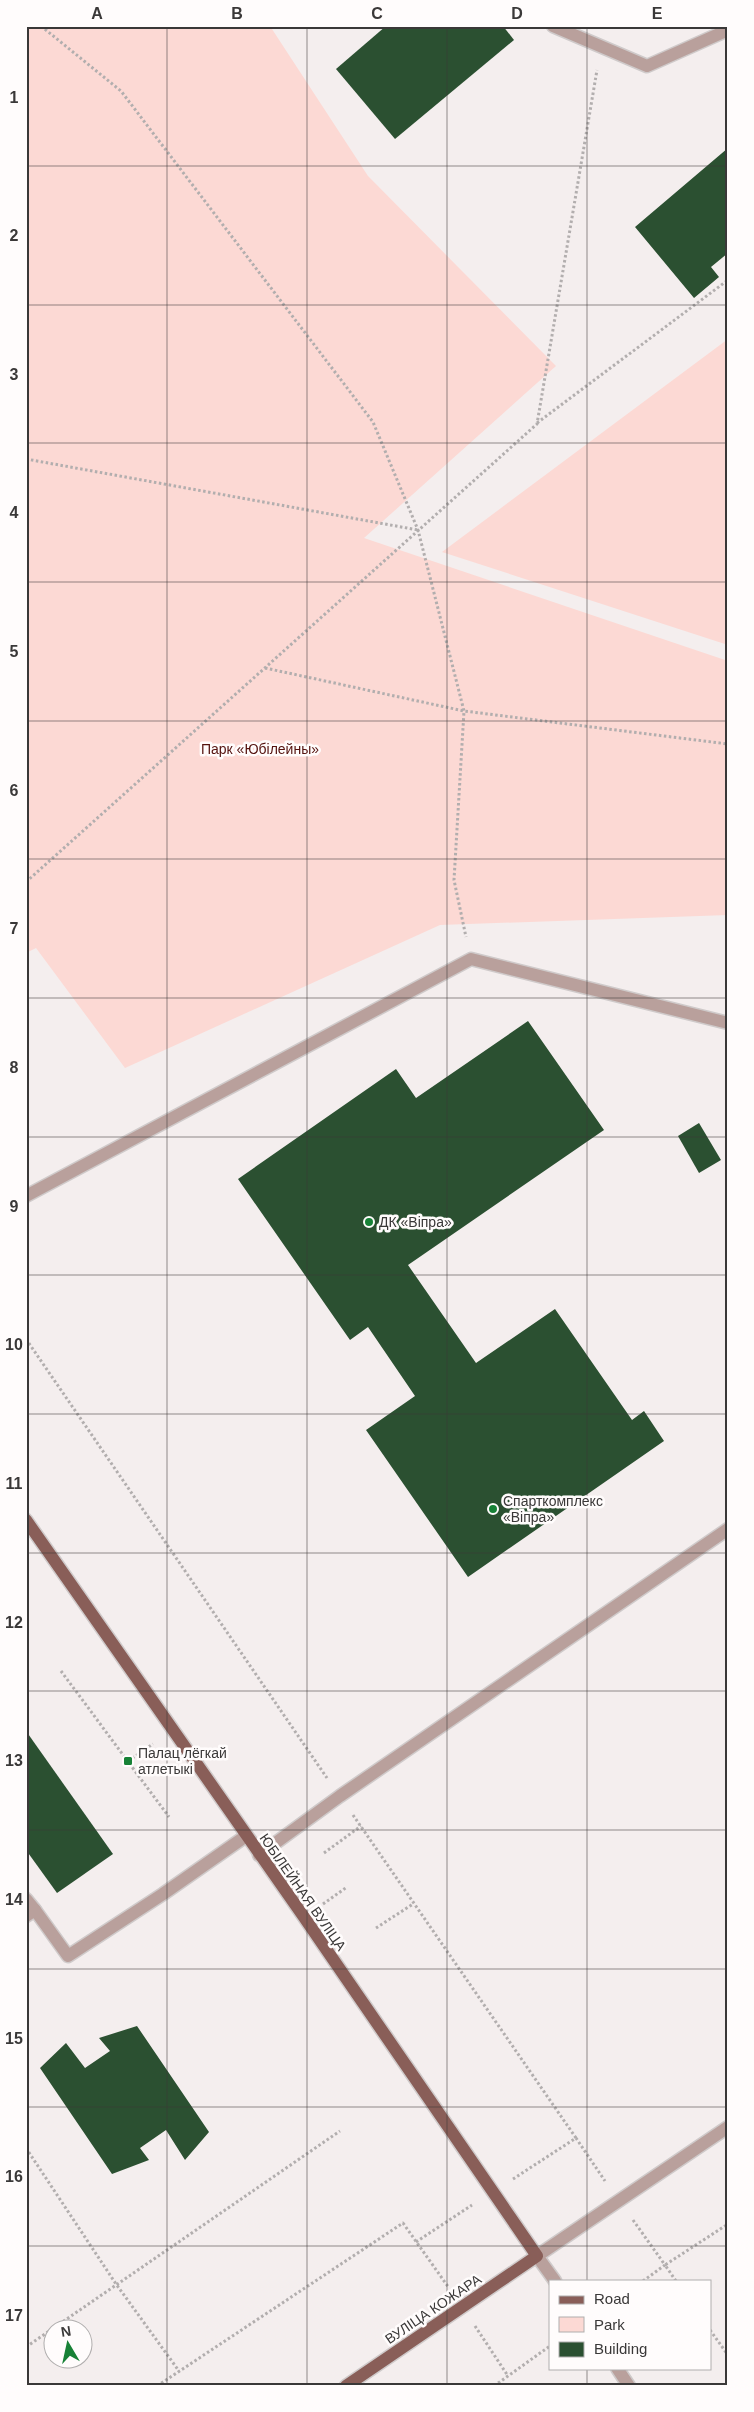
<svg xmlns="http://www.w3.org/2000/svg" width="754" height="2412" viewBox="0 0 754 2412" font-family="Arial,sans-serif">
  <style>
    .green { fill: #fcd9d4 }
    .building { fill: #2b5031 }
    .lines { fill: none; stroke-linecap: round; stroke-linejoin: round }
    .minor-casing { stroke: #cfcaca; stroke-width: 15 }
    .major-casing { stroke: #cfcaca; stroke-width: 15 }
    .path { stroke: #b2aeae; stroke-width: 3; stroke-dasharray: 2.5 2.5; stroke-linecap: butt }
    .minor { stroke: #b9a09c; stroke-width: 12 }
    .major { stroke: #895e58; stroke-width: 12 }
    .grid { fill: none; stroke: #3a3838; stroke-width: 1; stroke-opacity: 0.55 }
    .poi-dot { fill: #178136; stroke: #fffcfc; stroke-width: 2 }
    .labels { text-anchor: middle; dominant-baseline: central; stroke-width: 5; stroke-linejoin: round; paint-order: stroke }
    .park-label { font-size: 14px; fill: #54120e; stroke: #fffcfc }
    .poi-label { font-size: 14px; fill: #3a3838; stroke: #fffcfc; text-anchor: start }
    .street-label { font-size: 14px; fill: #3a3838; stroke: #fffcfc }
    .neatline { fill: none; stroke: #3a3838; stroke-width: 2 }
    .grid-label { font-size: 16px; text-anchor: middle; font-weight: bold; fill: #3a3838 }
  </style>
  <rect width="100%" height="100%" fill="#f4eeee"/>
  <!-- green -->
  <g class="green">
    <path d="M26,26H270L368,176L556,366L364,538L728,661V915L440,925L125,1068L36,948L26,953Z"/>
    <path d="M728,339V645L442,552Z"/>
  </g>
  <!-- building -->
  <g class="building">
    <path d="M386,26H503L514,40L395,139L336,69Z"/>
    <path d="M728,148V253L711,267L719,277L694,298L635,227Z"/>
    <path d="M528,1021L604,1130L408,1265L476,1363L555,1309L632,1420L644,1411L664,1441L468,1577L366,1430L415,1396L368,1327L350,1340L238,1179L396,1069L416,1098Z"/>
    <path d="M699,1123L721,1160L699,1173L678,1136Z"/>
    <path d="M26,1731L113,1854L57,1893L26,1850Z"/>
    <path d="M137,2026L209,2132L185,2160L166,2130L140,2148L149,2160L112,2174L40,2068L66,2043L85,2068L110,2051L99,2038Z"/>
  </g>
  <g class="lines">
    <defs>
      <g id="minor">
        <path d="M553,26L647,66L728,30"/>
        <path d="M26,1196L471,959L728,1023"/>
        <path d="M259,1855L340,1796L728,1529"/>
        <path d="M26,1899L35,1910"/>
        <path d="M26,1916L35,1910L68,1956L163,1894L246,1836"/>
        <path d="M555,2281L537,2256L728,2127"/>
        <path d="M617,2368L629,2386"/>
      </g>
      <path id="major" d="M26,1520L304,1917L537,2256L346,2386"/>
    </defs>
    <!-- minor casing -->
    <use href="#minor" class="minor-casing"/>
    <!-- major casing -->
    <use href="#major" class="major-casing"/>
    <!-- path -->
    <g class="path">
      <path d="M41,26L121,91L373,422L418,530L464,711L454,880L466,937"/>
      <path d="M537,423L728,280"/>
      <path d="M26,459L418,530"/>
      <path d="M265,668L464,711L728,744"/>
      <path d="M26,882L537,424L597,70"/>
      <path d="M26,1339L327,1778"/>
      <path d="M61,1671L169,1817"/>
      <path d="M128,1761L153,1744"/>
      <path d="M353,1815L576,2138"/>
      <path d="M324,1853L361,1826"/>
      <path d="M323,1904L347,1887"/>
      <path d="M376,1928L413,1904"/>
      <path d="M26,2148L116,2284L179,2371"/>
      <path d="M513,2179L576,2138L605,2181"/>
      <path d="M633,2220L665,2265L643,2281"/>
      <path d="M416,2242L472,2205"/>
      <path d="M676,2281L665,2265L728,2224"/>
      <path d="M475,2326L508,2376"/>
      <path d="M710,2330L728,2355"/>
      <path d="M26,2347L340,2131"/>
      <path d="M157,2386L403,2223L449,2288"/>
      <path d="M494,2386L550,2346"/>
    </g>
    <!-- minor -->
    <use href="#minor" class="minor"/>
    <!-- major -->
    <use href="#major" class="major"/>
  </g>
  <!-- grid -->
  <path class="grid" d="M167,26V2386M307,26V2386M447,26V2386M587,26V2281M26,166H728M26,305H728M26,443H728M26,582H728M26,721H728M26,859H728M26,998H728M26,1137H728M26,1275H728M26,1414H728M26,1553H728M26,1691H728M26,1830H728M26,1969H728M26,2107H728M26,2246H728M587,2368V2386"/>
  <!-- markers -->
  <g class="poi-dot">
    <circle cx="369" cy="1222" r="5"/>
    <circle cx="493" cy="1509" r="5"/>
    <rect x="123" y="1756" width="10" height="10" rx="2.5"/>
  </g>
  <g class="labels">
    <!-- park labels -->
    <g class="park-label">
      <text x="260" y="749">Парк «Юбілейны»</text>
    </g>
    <!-- poi labels -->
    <g class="poi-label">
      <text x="379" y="1222">ДК «Віпра»</text>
      <text x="503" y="1501">Спарткомплекс<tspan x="503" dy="16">«Віпра»</tspan></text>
      <text x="138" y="1753">Палац лёгкай<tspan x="138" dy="16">атлетыкі</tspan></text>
    </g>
    <!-- street labels -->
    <g class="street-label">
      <text transform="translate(303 1892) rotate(55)">ЮБІЛЕЙНАЯ ВУЛІЦА</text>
      <text transform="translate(433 2309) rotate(-34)">ВУЛІЦА КОЖАРА</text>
    </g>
  </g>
  <!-- border -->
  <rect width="754" height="2412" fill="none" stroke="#fffcfc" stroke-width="55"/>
  <!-- legend -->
  <rect x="549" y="2280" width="162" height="90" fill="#fffcfc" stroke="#b0aeae"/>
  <rect x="559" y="2296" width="25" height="8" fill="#895e58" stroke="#b0aeae"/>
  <text x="594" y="2304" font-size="15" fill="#3a3838">Road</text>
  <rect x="559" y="2317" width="25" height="15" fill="#fcd9d4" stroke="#b0aeae"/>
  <text x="594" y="2330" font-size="15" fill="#3a3838">Park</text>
  <rect x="559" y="2342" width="25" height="15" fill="#2b5031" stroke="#b0aeae"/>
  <text x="594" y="2354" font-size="15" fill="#3a3838">Building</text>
  <!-- north arrow -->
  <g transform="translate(68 2344) rotate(351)"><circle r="24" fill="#fffcfc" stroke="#b0aeae"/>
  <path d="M0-4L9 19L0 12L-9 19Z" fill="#178136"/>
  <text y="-8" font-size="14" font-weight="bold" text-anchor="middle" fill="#3a3838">N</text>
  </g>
  <rect x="28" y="28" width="698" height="2356" class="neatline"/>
  <g class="grid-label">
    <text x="97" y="19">A</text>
    <text x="237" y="19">B</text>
    <text x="377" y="19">C</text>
    <text x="517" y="19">D</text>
    <text x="657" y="19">E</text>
    <text x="14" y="103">1</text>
    <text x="14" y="241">2</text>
    <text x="14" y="380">3</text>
    <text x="14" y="518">4</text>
    <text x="14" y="657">5</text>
    <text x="14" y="796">6</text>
    <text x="14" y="934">7</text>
    <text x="14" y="1073">8</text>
    <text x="14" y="1212">9</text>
    <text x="14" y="1350">10</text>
    <text x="14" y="1489">11</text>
    <text x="14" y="1628">12</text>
    <text x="14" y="1766">13</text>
    <text x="14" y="1905">14</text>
    <text x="14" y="2044">15</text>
    <text x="14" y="2182">16</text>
    <text x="14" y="2321">17</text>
  </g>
</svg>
